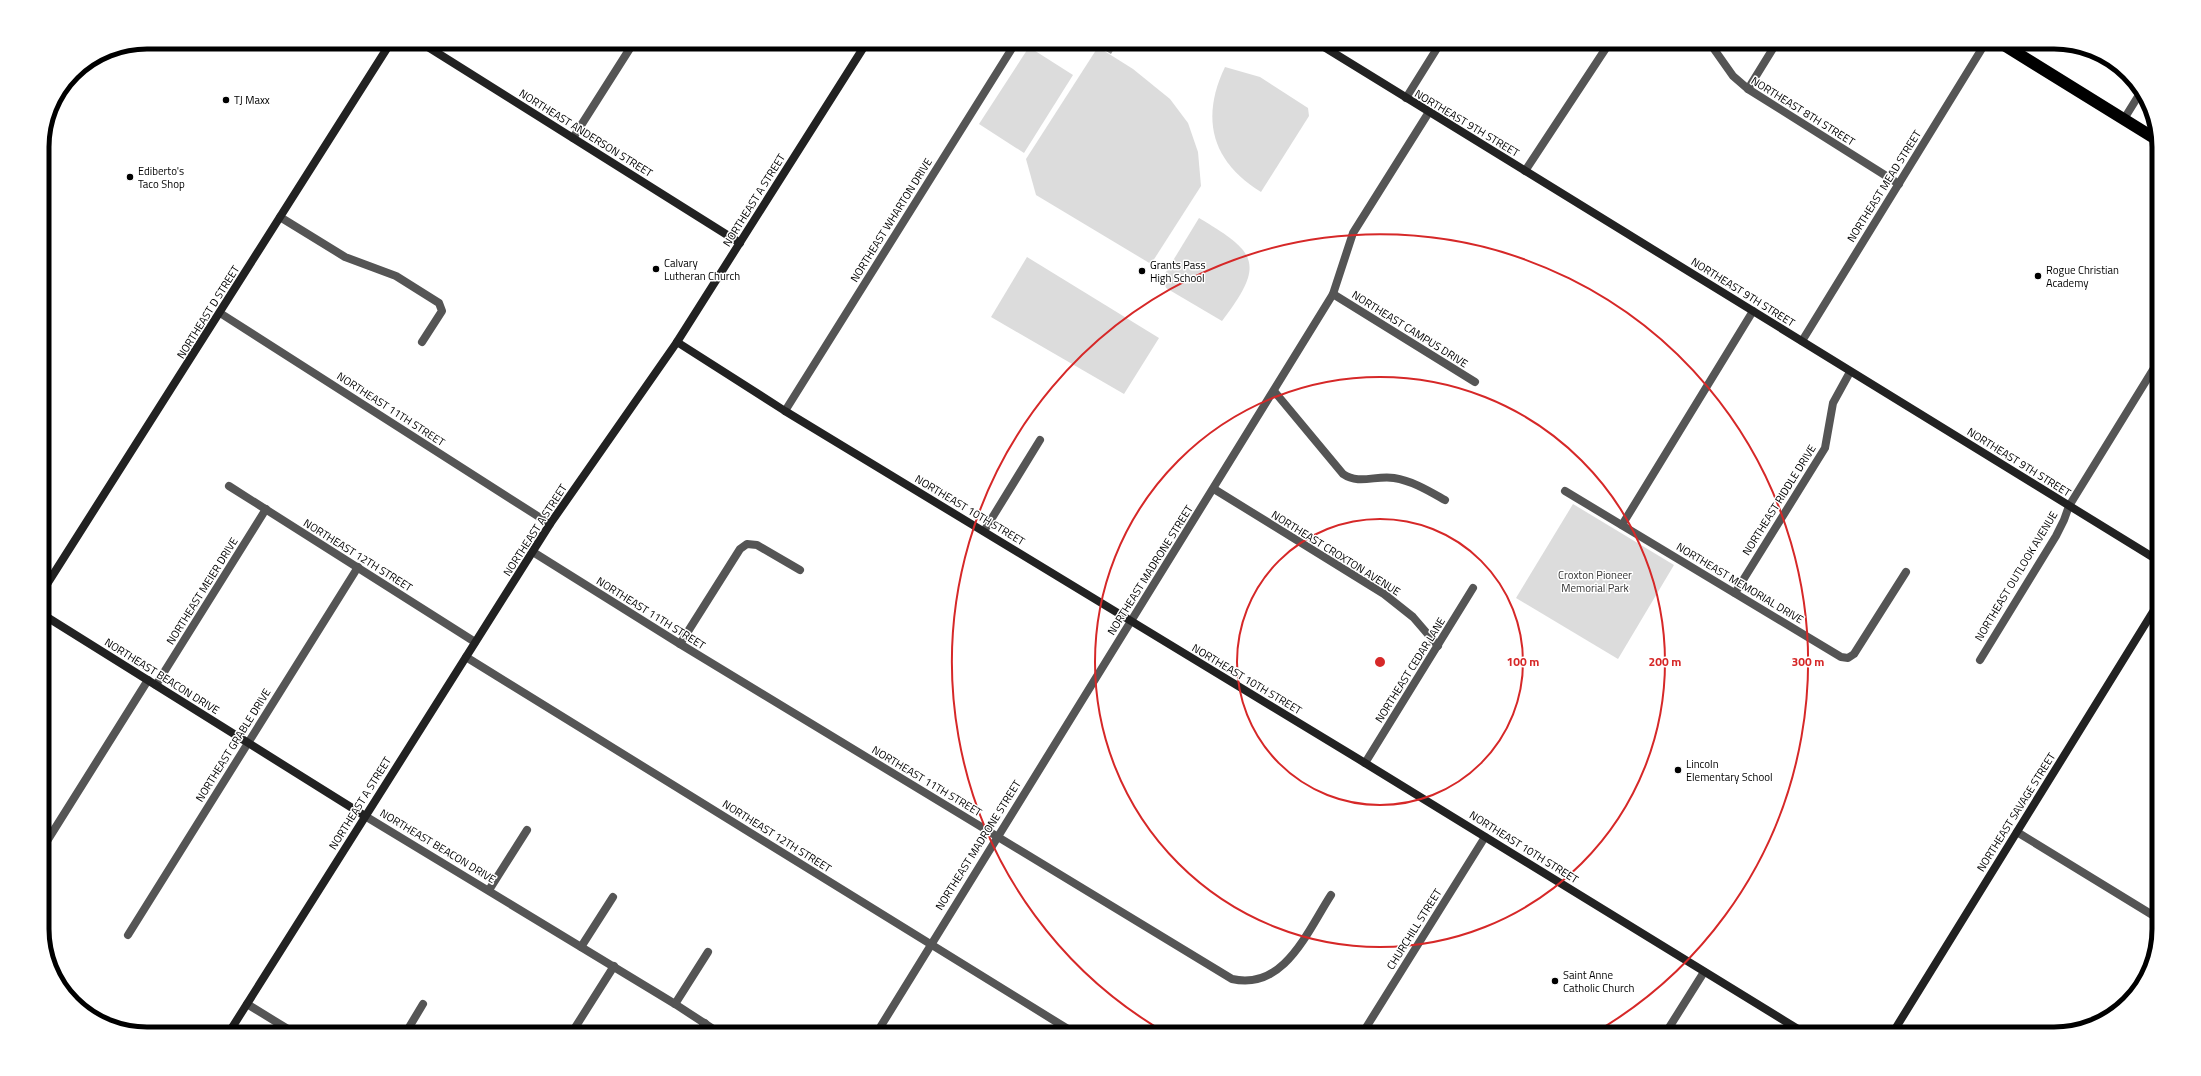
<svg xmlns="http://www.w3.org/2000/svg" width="2201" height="1076" viewBox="0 0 2201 1076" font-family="'Titillium Web',sans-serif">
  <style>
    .green { fill: #dcdcdc }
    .water { fill: #a3a3a3 }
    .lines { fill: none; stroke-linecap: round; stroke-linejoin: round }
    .street { stroke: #555; stroke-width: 8 }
    .secondary { stroke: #222; stroke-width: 8 }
    .highway { stroke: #000; stroke-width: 12 }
    .ring { fill: none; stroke: #d62828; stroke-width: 2 }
    .poi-dot { fill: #000; stroke: #fff; stroke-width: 1.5 }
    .labels { text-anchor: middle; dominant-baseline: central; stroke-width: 3; stroke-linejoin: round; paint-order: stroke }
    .poi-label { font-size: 11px; fill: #000; stroke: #fff; text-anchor: start }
    .street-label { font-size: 11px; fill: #000; stroke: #fff }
    .park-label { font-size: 11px; fill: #333; stroke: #fff }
    .rim { fill: none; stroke: #000; stroke-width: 5 }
    .centre { fill: #d62828; stroke: #fff; stroke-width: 2 }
    .ring-label { font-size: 12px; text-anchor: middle; font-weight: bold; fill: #d62828; stroke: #fff; stroke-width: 3; stroke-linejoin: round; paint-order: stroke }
  </style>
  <rect width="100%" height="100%" fill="#fff"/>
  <!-- green -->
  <g class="green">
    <path d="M1029,47L1073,75L1024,153L979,124Z"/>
    <path d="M1098,47L1133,69L1170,99L1188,123L1198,152L1201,186L1151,264L1036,195L1026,159Z"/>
    <path d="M1225,67L1260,77L1308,108L1309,116L1261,192C1212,162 1200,119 1225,67Z"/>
    <path d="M1199,218C1258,253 1265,264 1222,321L1166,288L1163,277Z"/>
    <path d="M1027,257L1159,338L1124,394L991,317Z"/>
    <path d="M1573,504L1674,565L1618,659L1516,598Z"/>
  </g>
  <!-- water -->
  <path class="water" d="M1091,42H1118L1111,54Z"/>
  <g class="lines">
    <!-- street -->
    <g class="street">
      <path d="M1709,42L1733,76L1748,89L1899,184"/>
      <path d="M1748,89L1777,42"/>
      <path d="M1406,98L1441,42"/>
      <path d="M2124,119L2142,90"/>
      <path d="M573,138L634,42"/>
      <path d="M1525,171L1610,42"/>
      <path d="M280,217L345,257L396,276L439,303L442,311L422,342"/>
      <path d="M1333,294L1475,382"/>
      <path d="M220,313L550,524"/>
      <path d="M1802,341L1986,42"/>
      <path d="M1274,391L1343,474C1359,485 1376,475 1394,478C1413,481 1429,491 1445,500"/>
      <path d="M785,411L1016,42"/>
      <path d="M229,486L475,642"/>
      <path d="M1214,489L1384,594L1413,617L1438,646"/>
      <path d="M1565,491L1841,657L1848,658L1854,654L1906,572"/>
      <path d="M1622,525L1753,311"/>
      <path d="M984,531L1040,440"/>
      <path d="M533,552L680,644L1232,979C1284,991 1307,932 1331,895"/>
      <path d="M1735,593L1825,448L1833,403L1850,372"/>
      <path d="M680,644L740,549L747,544L757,545L800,570"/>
      <path d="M466,657L1076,1034"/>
      <path d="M1980,660L2056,536L2064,520L2069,506L2159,360"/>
      <path d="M156,685L266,509"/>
      <path d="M1365,763L1473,588"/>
      <path d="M365,816L675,1004L721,1034"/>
      <path d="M2017,832L2159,919"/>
      <path d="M42,849L148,680"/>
      <path d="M489,890L527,830"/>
      <path d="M128,935L358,567"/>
      <path d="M581,947L613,897"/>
      <path d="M247,1004L296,1034"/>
      <path d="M675,1004L708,952"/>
      <path d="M405,1034L423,1004"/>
      <path d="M571,1034L614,966"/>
      <path d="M698,1034L705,1023"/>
      <path d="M876,1034L1333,294L1353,233L1429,112"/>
      <path d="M1362,1034L1485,837"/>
      <path d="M1665,1034L1704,972"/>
    </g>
    <!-- secondary -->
    <g class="secondary">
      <path d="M420,42L740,243"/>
      <path d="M1316,42L2159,561"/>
      <path d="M677,342L785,411L1365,763L1806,1034"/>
      <path d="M42,592L391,42"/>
      <path d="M42,614L365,816"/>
      <path d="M228,1034L550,524L677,342L867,42"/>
      <path d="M1892,1034L2159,602"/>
    </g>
    <!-- highway -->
    <path class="highway" d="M1999,42L2159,141"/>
  </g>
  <!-- distance rings -->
  <g class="ring">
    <circle cx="1380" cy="662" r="143"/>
    <circle cx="1380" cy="662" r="285"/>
    <path d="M1166 1033A428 428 0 1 1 1594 1033"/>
  </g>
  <!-- markers -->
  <g class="poi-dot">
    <circle cx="226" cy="100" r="4"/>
    <circle cx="130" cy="177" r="4"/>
    <circle cx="656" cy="269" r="4"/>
    <circle cx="1142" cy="271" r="4"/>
    <circle cx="2038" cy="276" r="4"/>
    <circle cx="1678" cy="770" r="4"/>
    <circle cx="1555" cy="981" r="4"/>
  </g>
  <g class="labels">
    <!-- poi labels -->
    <g class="poi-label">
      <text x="234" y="100">TJ Maxx</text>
      <text x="138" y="171">Ediberto's<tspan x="138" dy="13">Taco Shop</tspan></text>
      <text x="664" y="263">Calvary<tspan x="664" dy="13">Lutheran Church</tspan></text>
      <text x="1150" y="265">Grants Pass<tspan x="1150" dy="13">High School</tspan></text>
      <text x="2046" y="270">Rogue Christian<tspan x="2046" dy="13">Academy</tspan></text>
      <text x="1686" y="764">Lincoln<tspan x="1686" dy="13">Elementary School</tspan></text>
      <text x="1563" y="975">Saint Anne<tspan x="1563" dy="13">Catholic Church</tspan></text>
    </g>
    <!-- street labels -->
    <g class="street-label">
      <text transform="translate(1803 111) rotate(32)">NORTHEAST 8TH STREET</text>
      <text transform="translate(1467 123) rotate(31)">NORTHEAST 9TH STREET</text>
      <text transform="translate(586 133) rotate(32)">NORTHEAST ANDERSON STREET</text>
      <text transform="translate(1884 186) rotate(-58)">NORTHEAST MEAD STREET</text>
      <text transform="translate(754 200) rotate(-58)">NORTHEAST A STREET</text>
      <text transform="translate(891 220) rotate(-58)">NORTHEAST WHARTON DRIVE</text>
      <text transform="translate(1743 292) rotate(32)">NORTHEAST 9TH STREET</text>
      <text transform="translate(208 312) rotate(-58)">NORTHEAST D STREET</text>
      <text transform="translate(1410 329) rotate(32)">NORTHEAST CAMPUS DRIVE</text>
      <text transform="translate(391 409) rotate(33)">NORTHEAST 11TH STREET</text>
      <text transform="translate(2019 462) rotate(32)">NORTHEAST 9TH STREET</text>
      <text transform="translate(1779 500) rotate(-58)">NORTHEAST RIDDLE DRIVE</text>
      <text transform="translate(970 510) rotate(31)">NORTHEAST 10TH STREET</text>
      <text transform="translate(535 530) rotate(-57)">NORTHEAST A STREET</text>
      <text transform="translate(1336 553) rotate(32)">NORTHEAST CROXTON AVENUE</text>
      <text transform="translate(358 555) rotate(32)">NORTHEAST 12TH STREET</text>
      <text transform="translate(1150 570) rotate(-58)">NORTHEAST MADRONE STREET</text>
      <text transform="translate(2016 576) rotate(-59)">NORTHEAST OUTLOOK AVENUE</text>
      <text transform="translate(1740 583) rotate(31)">NORTHEAST MEMORIAL DRIVE</text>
      <text transform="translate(202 591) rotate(-58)">NORTHEAST MEIER DRIVE</text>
      <text transform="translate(651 613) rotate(32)">NORTHEAST 11TH STREET</text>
      <text transform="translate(1410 670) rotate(-58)">NORTHEAST CEDAR LANE</text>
      <text transform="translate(162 676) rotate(32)">NORTHEAST BEACON DRIVE</text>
      <text transform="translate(1247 679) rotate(31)">NORTHEAST 10TH STREET</text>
      <text transform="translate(233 745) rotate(-58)">NORTHEAST GRABLE DRIVE</text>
      <text transform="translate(927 781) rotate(31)">NORTHEAST 11TH STREET</text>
      <text transform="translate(360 803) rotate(-58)">NORTHEAST A STREET</text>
      <text transform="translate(2016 812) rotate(-58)">NORTHEAST SAVAGE STREET</text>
      <text transform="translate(777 836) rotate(32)">NORTHEAST 12TH STREET</text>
      <text transform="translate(978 845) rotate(-58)">NORTHEAST MADRONE STREET</text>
      <text transform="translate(438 846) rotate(31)">NORTHEAST BEACON DRIVE</text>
      <text transform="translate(1524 847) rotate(32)">NORTHEAST 10TH STREET</text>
      <text transform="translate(1414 929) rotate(-58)">CHURCHILL STREET</text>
    </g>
    <!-- park labels -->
    <g class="park-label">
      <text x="1595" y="575">Croxton Pioneer<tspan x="1595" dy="13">Memorial Park</tspan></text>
    </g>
  </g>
  <!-- crop -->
  <path d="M0 0H2201V1076H0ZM147 49H2054A98 98 0 0 1 2152 147V929A98 98 0 0 1 2054 1027H147A98 98 0 0 1 49 929V147A98 98 0 0 1 147 49Z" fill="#fff" fill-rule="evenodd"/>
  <path class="rim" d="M147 49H2054A98 98 0 0 1 2152 147V929A98 98 0 0 1 2054 1027H147A98 98 0 0 1 49 929V147A98 98 0 0 1 147 49Z"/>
  <circle cx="1380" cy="662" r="6" class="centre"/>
  <g class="ring-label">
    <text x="1523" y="666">100 m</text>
    <text x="1665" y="666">200 m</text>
    <text x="1808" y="666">300 m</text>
  </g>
</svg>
